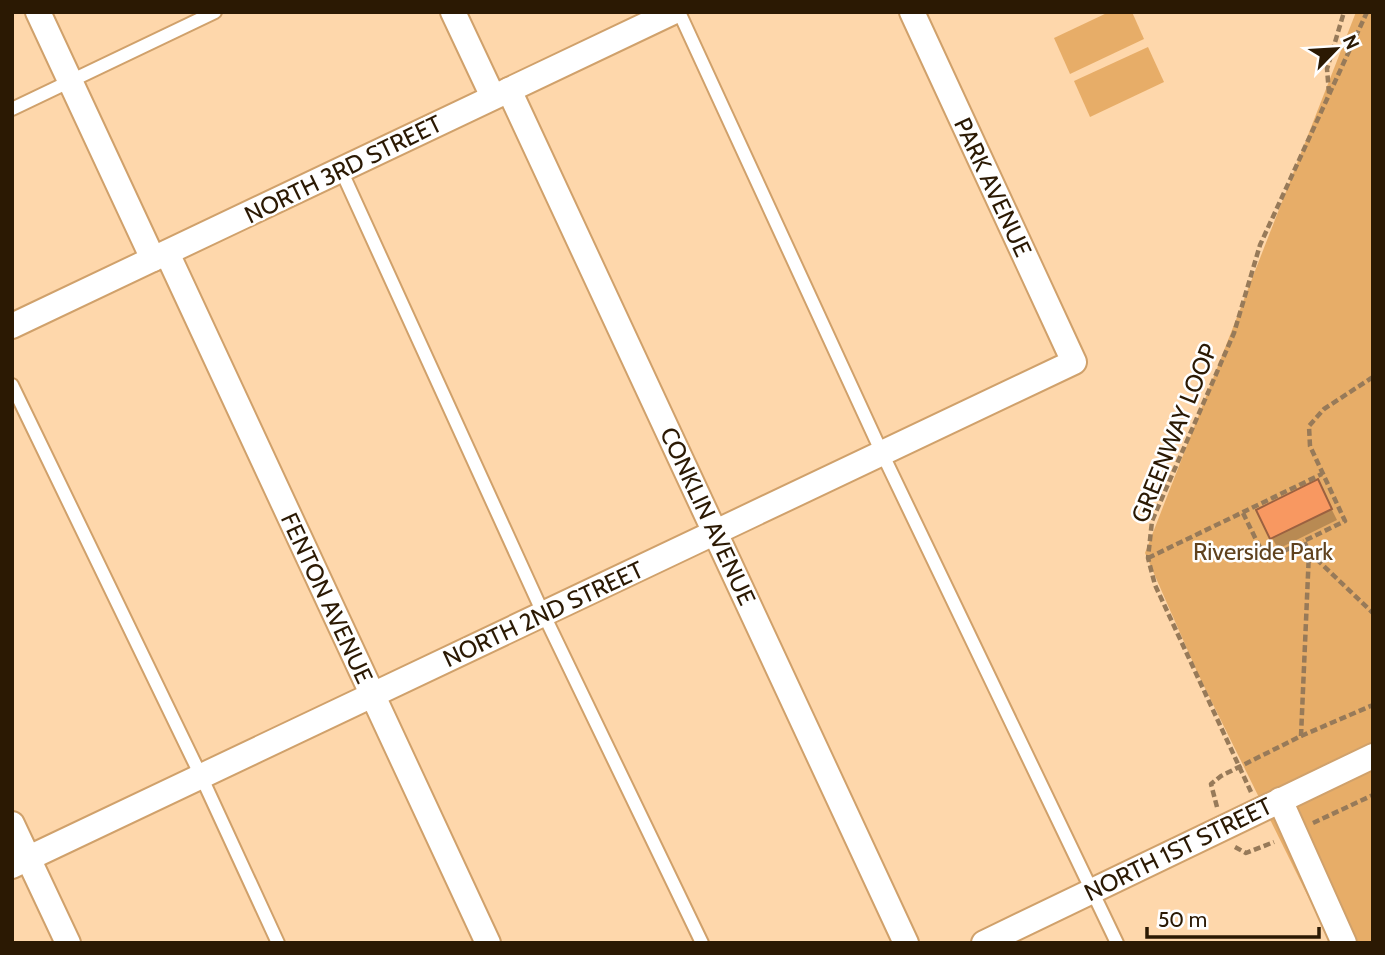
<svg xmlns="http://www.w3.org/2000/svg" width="1385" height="955" viewBox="0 0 1385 955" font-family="Cabin,sans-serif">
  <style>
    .green { fill: #e7ad68 }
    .shadow { fill: #0003 }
    .building { fill: #f89861; stroke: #9b6140; stroke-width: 2 }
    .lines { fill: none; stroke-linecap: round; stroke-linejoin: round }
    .lane-casing { stroke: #d0a16b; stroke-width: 16 }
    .street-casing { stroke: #d0a16b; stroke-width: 28 }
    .path { stroke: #977a59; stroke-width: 4.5; stroke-dasharray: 7 3.5; stroke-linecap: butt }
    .lane { stroke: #fff; stroke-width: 12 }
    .street { stroke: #fff; stroke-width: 24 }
    .labels { text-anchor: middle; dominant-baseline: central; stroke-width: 5; stroke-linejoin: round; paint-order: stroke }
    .street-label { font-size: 24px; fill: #2b1903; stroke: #fff }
    .park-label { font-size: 24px; fill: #60421e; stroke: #fff }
  </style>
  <rect width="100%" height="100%" fill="#fed7ab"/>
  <!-- green -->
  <g class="green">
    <path d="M1109,12H1132L1144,39L1070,74L1054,38Z"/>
    <path d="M1356,12H1373V943H1331L1198,674L1145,553Z"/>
    <path d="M1148,47L1164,82L1090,117L1074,81Z"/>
  </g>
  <!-- shadow -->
  <path class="shadow" d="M1323,492L1337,520L1278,549L1258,511Z"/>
  <!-- building -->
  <path class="building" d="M1318,479L1332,509L1270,539L1256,510Z"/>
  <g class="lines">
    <defs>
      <g id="lane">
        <path d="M679,12L882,453L1117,943"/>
        <path d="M12,109L215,12"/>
        <path d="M341,170L543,613L702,943"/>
        <path d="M12,385L201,776L278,943"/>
      </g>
      <g id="street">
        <path d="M38,12L153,259"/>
        <path d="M453,12L493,97"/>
        <path d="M509,90L906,943"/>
        <path d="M167,253L488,943"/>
        <path d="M12,326L673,12"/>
        <path d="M1280,800L1344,943"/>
        <path d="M12,824L68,943"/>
        <path d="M12,866L1074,362L912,12"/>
        <path d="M984,943L1373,756"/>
      </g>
    </defs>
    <!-- lane casing -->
    <use href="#lane" class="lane-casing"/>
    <!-- street casing -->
    <use href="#street" class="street-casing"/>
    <!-- path -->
    <g class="path">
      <path d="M1329,93L1327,69L1344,12"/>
      <path d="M1373,377L1324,409L1309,426L1310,446L1345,521L1304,541L1309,552L1373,613"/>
      <path d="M1243,513L1266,560L1304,541"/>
      <path d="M1148,558L1322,474"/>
      <path d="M1301,736L1373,705"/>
      <path d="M1251,792L1155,585L1148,558L1152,521L1234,333L1260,245L1367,12"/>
      <path d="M1217,807L1211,784L1221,776L1301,736L1309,552"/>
      <path d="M1313,823L1373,795"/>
      <path d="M1235,847L1246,853L1274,842"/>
    </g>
    <!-- lane -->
    <use href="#lane" class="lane"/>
    <!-- street -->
    <use href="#street" class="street"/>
  </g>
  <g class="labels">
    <!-- street labels -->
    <g class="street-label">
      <text transform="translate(343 169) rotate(-26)">NORTH 3RD STREET</text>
      <text transform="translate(993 187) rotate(65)">PARK AVENUE</text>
      <text transform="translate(1174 433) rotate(-68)">GREENWAY LOOP</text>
      <text transform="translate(708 516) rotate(65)">CONKLIN AVENUE</text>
      <text transform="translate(327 598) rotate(65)">FENTON AVENUE</text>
      <text transform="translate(543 614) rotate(-25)">NORTH 2ND STREET</text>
      <text transform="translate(1178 849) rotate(-26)">NORTH 1ST STREET</text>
    </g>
    <!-- park labels -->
    <g class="park-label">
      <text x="1263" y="551">Riverside Park</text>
    </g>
  </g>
  <!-- border -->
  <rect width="1385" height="955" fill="none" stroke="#2b1903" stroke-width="28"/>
  <!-- north arrow -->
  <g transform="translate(1336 49) rotate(65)" stroke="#ffffff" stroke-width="5" paint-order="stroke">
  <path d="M0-5L12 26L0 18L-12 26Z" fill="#2b1903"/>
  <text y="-10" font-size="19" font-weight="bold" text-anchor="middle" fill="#2b1903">N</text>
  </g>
  <!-- scale -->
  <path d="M1147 927v10h172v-10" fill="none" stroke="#2b1903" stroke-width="3.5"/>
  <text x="1158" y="927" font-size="21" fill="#2b1903" stroke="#ffffff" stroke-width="5" paint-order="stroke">50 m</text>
</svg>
